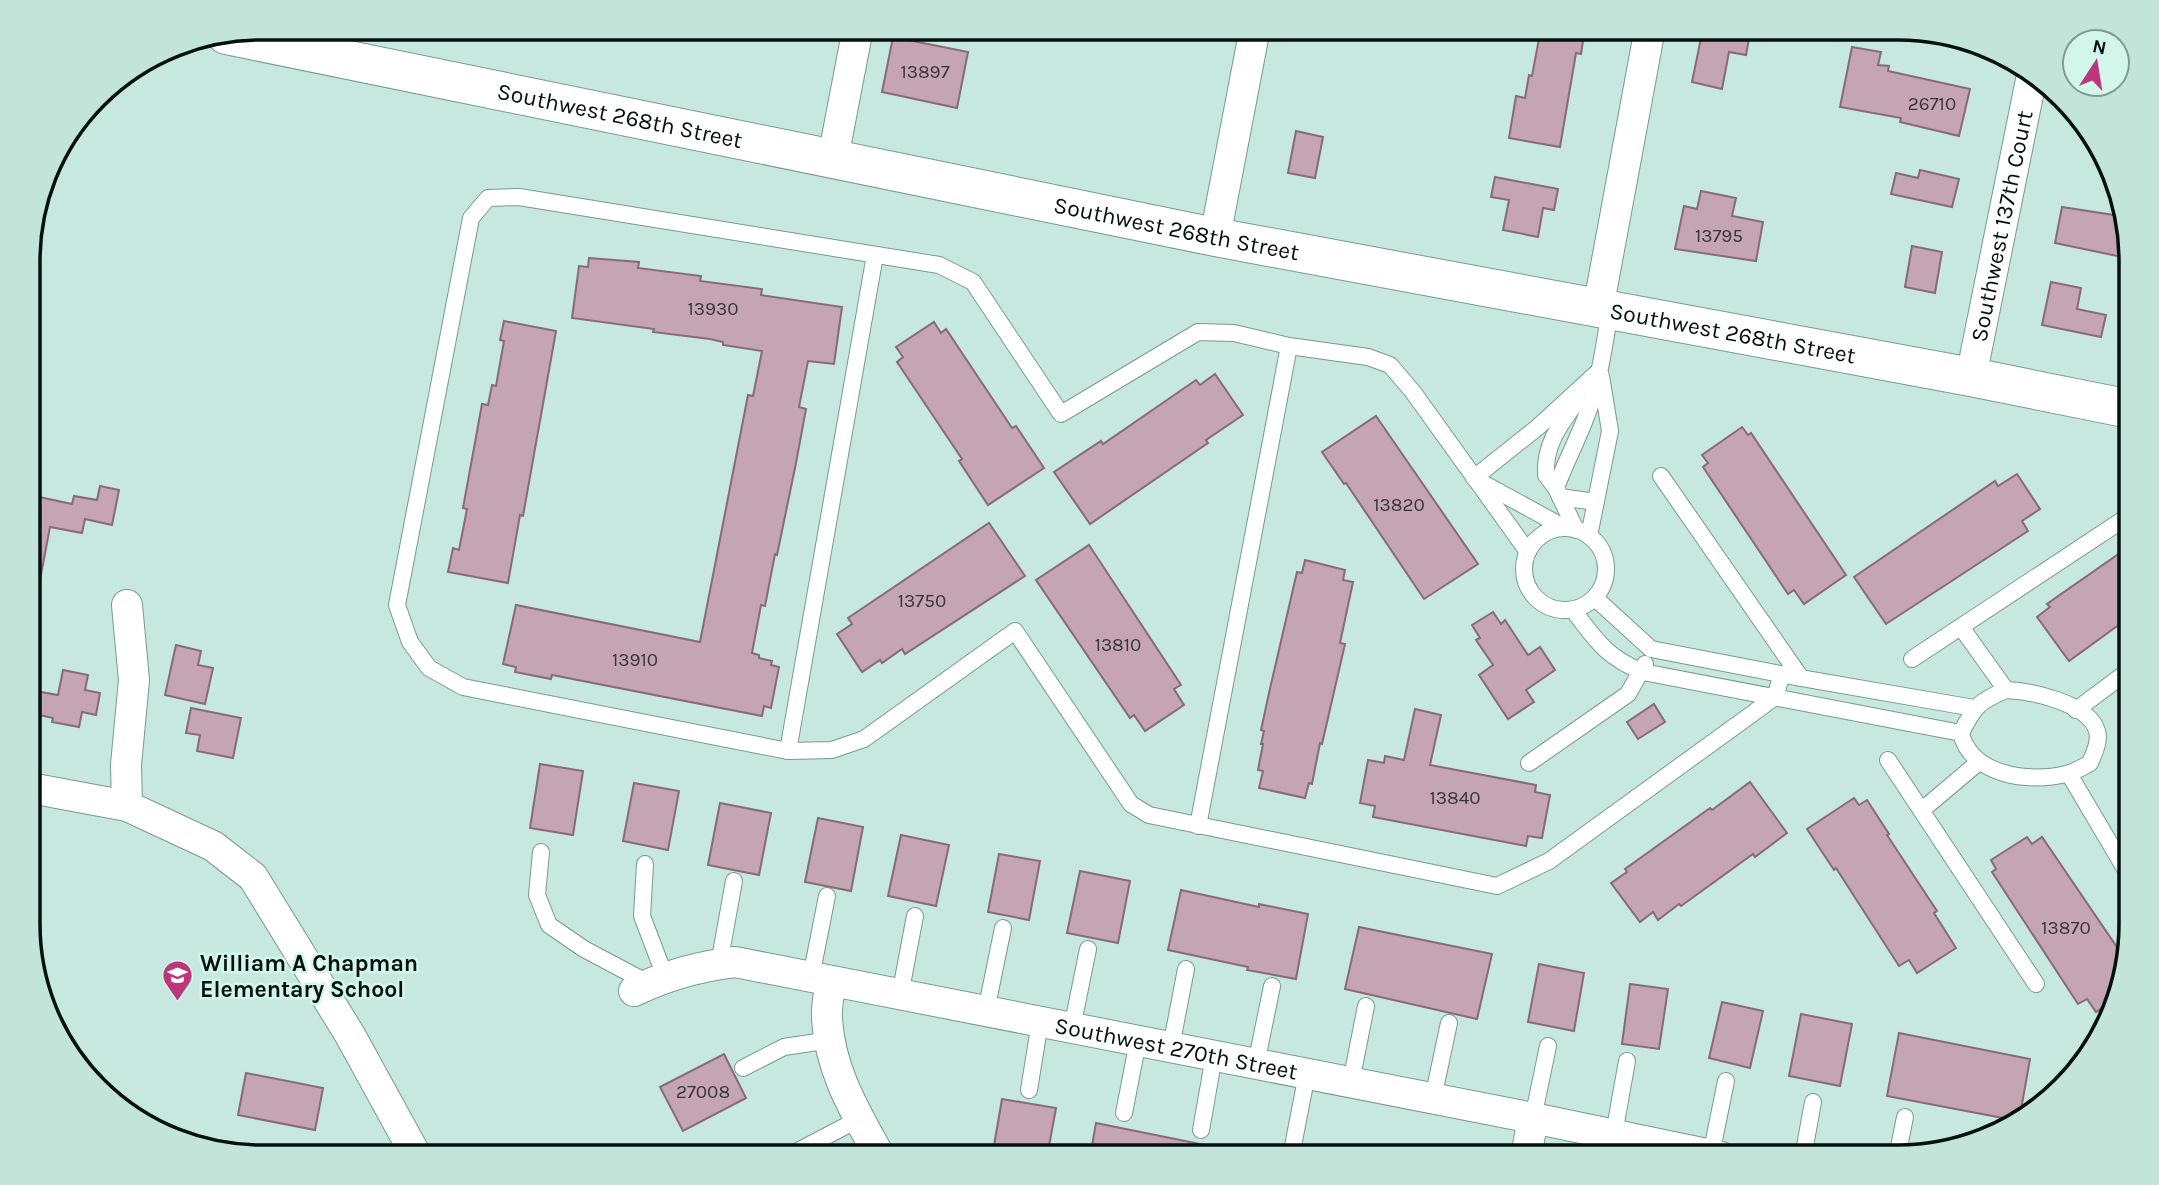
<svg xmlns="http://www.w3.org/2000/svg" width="2159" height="1185" viewBox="0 0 2159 1185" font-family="Karla,sans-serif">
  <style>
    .building { fill: #c4a5b1; stroke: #876b76; stroke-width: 2 }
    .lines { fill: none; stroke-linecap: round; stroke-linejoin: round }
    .lane-casing { stroke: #799a90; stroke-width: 18 }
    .street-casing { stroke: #799a90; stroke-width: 32 }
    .secondary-casing { stroke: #799a90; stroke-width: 40 }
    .lane { stroke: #fff; stroke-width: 16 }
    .street { stroke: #fff; stroke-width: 30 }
    .secondary { stroke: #fff; stroke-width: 38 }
    .labels { text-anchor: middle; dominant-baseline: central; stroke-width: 5; stroke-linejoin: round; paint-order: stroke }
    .number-label { font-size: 19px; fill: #353637 }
    .street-label { font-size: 23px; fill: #05110e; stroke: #d3f6eb }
    .poi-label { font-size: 23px; font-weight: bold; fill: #05110e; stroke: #d3f6eb; text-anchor: start }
    .rim { fill: none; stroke: #05110e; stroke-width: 3.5 }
  </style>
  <rect width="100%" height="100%" fill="#c6e8de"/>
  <!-- building -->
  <g class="building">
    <path d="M1541,28H1585L1581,54L1576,53L1560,147L1509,138L1516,96L1525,98L1529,75L1532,76Z"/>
    <path d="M1703,28H1751L1746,55L1729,52L1722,89L1692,82Z"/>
    <path d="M893,37L968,52L957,108L882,92Z"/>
    <path d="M1852,47L1881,52L1878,65L1889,66L1888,71L1970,89L1959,136L1900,122L1901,118L1840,107Z"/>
    <path d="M1296,131L1323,137L1315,178L1288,173Z"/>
    <path d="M1920,170L1959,179L1952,207L1891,194L1896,173L1918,178Z"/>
    <path d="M1495,177L1558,189L1554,210L1543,208L1538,237L1503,230L1509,200L1491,197Z"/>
    <path d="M1701,191L1736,198L1732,216L1763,222L1756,261L1675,249L1684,206L1697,209Z"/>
    <path d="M2062,207L2120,216L2130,244L2127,258L2055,243Z"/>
    <path d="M1912,246L1942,252L1935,293L1905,287Z"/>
    <path d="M589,258L639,262L638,268L701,276L700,281L762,289L761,295L842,307L834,364L808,361L799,407L806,409L796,463L777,555L775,554L765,606L761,605L752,653L759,655V658L772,661L771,665L779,667L771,708L764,706L762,716L552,675L551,679L515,672L516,667L503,664L516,605L700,642L748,395L753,396L762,351L723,345V342L710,339L653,332L654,329L572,318L579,266L588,267Z"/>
    <path d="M2051,282L2081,288L2077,309L2106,315L2101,337L2042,325Z"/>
    <path d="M504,321L556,331L523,516L520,515L508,583L448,572L453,548L459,550L467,509L463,508L482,404L488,405L492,385L496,386L504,341L500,340Z"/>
    <path d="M934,322L941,333L946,329L1012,428L1016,426L1044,468L988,505L959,461L962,459L897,362L903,357L896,347Z"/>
    <path d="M1215,374L1243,415L1206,440L1208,443L1090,524L1054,472L1101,441L1103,444L1196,380L1200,385Z"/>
    <path d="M1376,416L1478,564L1424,599L1346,483L1344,484L1322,452Z"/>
    <path d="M1742,427L1748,435L1751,433L1846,575L1804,604L1794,590L1788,594L1703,467L1708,463L1702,455Z"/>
    <path d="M2017,474L2040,509L2022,521L2028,531L1886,624L1854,577L1995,481L1998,486Z"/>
    <path d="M100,486L119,490L112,525L85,519L82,533L50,527L40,580H30V495L72,504L74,496L97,500Z"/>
    <path d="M989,523L1025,576L905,654L902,649L882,663L880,660L862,672L837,634L852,624L848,618Z"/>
    <path d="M1089,545L1181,685L1174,689L1184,705L1145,731L1134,715L1130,718L1036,580Z"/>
    <path d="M2130,546L2131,616L2069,661L2037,617L2050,607L2047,604Z"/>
    <path d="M1305,560L1345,570L1343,580L1353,582L1340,643L1345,644L1322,744L1320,743L1312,784L1309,783L1305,798L1259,788L1263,771L1258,770L1263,744H1261L1264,731L1261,730L1269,693L1297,572L1302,573Z"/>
    <path d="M1493,612L1501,624L1505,620L1528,655L1540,647L1555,670L1526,690L1534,702L1508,719L1479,675L1493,665L1476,640L1480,638L1472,625Z"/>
    <path d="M176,645L201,651L198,665L213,668L205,704L165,695Z"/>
    <path d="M63,670L88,675L85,690L100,693L96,715L82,712L79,727L52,722L53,718L30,713V690L58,695Z"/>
    <path d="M1654,704L1665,722L1638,739L1627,722Z"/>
    <path d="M191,708L241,718L233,758L197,751L200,735L186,733Z"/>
    <path d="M1415,709L1441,715L1430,765L1536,785L1535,792L1550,795L1542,838L1528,836L1526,846L1373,817L1375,806L1360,803L1368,760L1384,763L1385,756L1404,760Z"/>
    <path d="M540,764L583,771L573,835L530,828Z"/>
    <path d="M1750,782L1787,833L1755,857L1753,854L1681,906L1679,904L1658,920L1653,912L1640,922L1611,883L1627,872L1625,869L1710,808L1712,810Z"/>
    <path d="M634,783L679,791L668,850L623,841Z"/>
    <path d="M1854,798L1859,805L1867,800L1889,834L1887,835L1937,911L1934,913L1956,948L1917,973L1909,960L1899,966L1836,868L1834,870L1807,829Z"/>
    <path d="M720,803L771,813L759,875L708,865Z"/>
    <path d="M818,818L863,827L851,891L805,882Z"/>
    <path d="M901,835L949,845L936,906L888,896Z"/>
    <path d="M2027,837L2032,844L2042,837L2125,959L2111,1002L2096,1012L2087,999L2078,1004L1992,872L1996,869L1991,860Z"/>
    <path d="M999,854L1040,861L1029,920L988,912Z"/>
    <path d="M1080,871L1130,881L1118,943L1067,933Z"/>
    <path d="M1181,890L1259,907V904L1308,914L1296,979L1247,970L1248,967L1168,950Z"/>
    <path d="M1359,927L1492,954L1477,1019L1345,989Z"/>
    <path d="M1539,964L1584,973L1574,1031L1528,1022Z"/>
    <path d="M1630,984L1668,989L1659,1049L1622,1044Z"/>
    <path d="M1722,1002L1763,1011L1750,1068L1709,1058Z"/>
    <path d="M1801,1014L1852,1024L1840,1086L1789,1076Z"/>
    <path d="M1899,1033L2030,1059L2019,1121L1887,1096Z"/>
    <path d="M724,1054L746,1098L683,1131L660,1087Z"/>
    <path d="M246,1073L323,1088L315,1130L238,1115Z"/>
    <path d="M1002,1099L1056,1108L1047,1157H992Z"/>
    <path d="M1096,1123L1215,1147L1214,1157H1090Z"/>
  </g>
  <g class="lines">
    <defs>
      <g id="lane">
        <path d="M1661,476L1801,678"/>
        <path d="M1474,478L1538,427L1598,372"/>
        <path d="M1479,481L1565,528"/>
        <path d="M1556,488L1546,475C1544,444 1561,423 1578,400"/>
        <path d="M1560,497L1596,502"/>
        <circle cx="1565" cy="569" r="41"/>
        <path d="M1576,530L1556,488C1565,463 1577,441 1586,417C1599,384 1604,347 1610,311"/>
        <path d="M1589,536L1610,431L1601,376"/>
        <path d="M1528,552L1413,392L1390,365L1368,357L1289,346L1234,333L1198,332L1061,414L973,282L939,265L519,197L488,198L471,218L397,605L410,642L429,668L463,687L788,751L832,750L864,739L1015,631L1131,804L1149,815L1497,886L1549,861L1745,719L1775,697L1782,674"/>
        <path d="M1595,598L1651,649L1801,678L1974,708"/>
        <path d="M1573,610C1596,640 1606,657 1643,672L1961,733"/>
        <path d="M1961,627L2006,690"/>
        <path d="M1912,659L2130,515"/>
        <path d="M2006,690C2031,691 2089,703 2097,731C2100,742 2094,753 2090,763C2083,767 2075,772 2066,774C2030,783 1971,776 1961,733C1974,707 1979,701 2006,690Z"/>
        <path d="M2076,710L2131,669"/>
        <path d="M788,751L875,255"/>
        <path d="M1888,760L2036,984"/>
        <path d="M1529,763L1628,694L1645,664"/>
        <path d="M2069,774L2131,879"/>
        <path d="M1922,810L1979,762"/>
        <path d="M1198,826L1289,346"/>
        <path d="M541,852L537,895L549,925L584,949L650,984"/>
        <path d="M645,864L642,916L666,979"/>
        <path d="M719,964L734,881"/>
        <path d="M811,977L827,896"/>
        <path d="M900,995L915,916"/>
        <path d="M986,1011L1003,928"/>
        <path d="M1072,1028L1088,949"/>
        <path d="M1171,1047L1186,969"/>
        <path d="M1256,1064L1272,986"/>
        <path d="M743,1068L784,1047L830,1040"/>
        <path d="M1351,1082L1366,1006"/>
        <path d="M1029,1090L1040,1022"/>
        <path d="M1433,1098L1449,1023"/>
        <path d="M1124,1113L1138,1041"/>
        <path d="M1533,1118L1548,1046"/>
        <path d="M1201,1130L1214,1056"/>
        <path d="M1614,1134L1627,1061"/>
        <path d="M1293,1146L1307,1074"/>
        <path d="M794,1153L859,1119"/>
        <path d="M1711,1155L1726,1081"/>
        <path d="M1803,1157L1813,1102"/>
        <path d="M1897,1157L1905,1117"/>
      </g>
      <g id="street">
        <path d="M833,158L858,28"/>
        <path d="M1215,237L1255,28"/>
        <path d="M1598,309L1650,28"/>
        <path id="s1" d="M1971,377L2032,75"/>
        <path d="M30,788L127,806L213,846L253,877L350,1035L417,1157"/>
        <path d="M127,806L126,765L134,680L127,605"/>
        <path d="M831,981C829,993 826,1007 827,1019C830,1071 856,1113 880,1157"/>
        <path id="s2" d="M634,991C665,976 701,966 735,962L1533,1118L1721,1157"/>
        <path d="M1526,1157L1533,1118"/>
      </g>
      <g id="secondary">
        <path id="s3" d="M226,35L1215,237L1971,377L2130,409"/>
      </g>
    </defs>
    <!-- lane casing -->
    <use href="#lane" class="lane-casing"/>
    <!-- street casing -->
    <use href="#street" class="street-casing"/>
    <!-- secondary casing -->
    <use href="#secondary" class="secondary-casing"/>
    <!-- lane -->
    <use href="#lane" class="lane"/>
    <!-- street -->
    <use href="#street" class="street"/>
    <!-- secondary -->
    <use href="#secondary" class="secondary"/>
  </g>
  <!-- icons -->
  <defs>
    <symbol id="school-pin" viewBox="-11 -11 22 30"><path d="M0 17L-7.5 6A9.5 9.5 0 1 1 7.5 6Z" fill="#bb367a" stroke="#d3f6eb"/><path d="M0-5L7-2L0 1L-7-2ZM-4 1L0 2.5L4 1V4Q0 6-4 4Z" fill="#fff"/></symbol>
  </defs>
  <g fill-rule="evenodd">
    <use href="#school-pin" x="160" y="958" width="35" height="47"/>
  </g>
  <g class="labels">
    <!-- number labels -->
    <g class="number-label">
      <text x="925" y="72">13897</text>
      <text x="1932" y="104">26710</text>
      <text x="1719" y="236">13795</text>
      <text x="713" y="309">13930</text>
      <text x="1399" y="505">13820</text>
      <text x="922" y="601">13750</text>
      <text x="1118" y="645">13810</text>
      <text x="635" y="660">13910</text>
      <text x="1455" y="798">13840</text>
      <text x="2066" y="928">13870</text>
      <text x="703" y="1092">27008</text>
    </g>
    <!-- street labels -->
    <g class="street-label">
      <text stroke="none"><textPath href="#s3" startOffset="402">Southwest 268th Street</textPath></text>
      <text stroke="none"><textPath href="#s1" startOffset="154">Southwest 137th Court</textPath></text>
      <text stroke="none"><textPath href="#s3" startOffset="970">Southwest 268th Street</textPath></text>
      <text stroke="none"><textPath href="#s3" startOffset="1536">Southwest 268th Street</textPath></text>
      <text stroke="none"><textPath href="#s2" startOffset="555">Southwest 270th Street</textPath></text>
    </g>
    <!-- poi labels -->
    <g class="poi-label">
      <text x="200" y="963">William A Chapman<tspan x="200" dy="26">Elementary School</tspan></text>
    </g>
  </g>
  <!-- crop -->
  <path d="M0 0H2159V1185H0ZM261 40H1898A221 221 0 0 1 2119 261V924A221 221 0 0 1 1898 1145H261A221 221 0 0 1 40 924V261A221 221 0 0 1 261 40Z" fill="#c3e4d9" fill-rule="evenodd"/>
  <path class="rim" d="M261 40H1898A221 221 0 0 1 2119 261V924A221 221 0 0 1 1898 1145H261A221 221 0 0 1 40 924V261A221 221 0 0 1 261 40Z"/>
  <!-- north arrow -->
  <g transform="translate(2096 63) rotate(12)"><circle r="33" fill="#d3f6eb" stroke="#819a93" stroke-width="2"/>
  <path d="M0-5L12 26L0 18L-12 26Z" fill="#bb367a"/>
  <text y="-10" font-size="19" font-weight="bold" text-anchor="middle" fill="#05110e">N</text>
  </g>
</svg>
